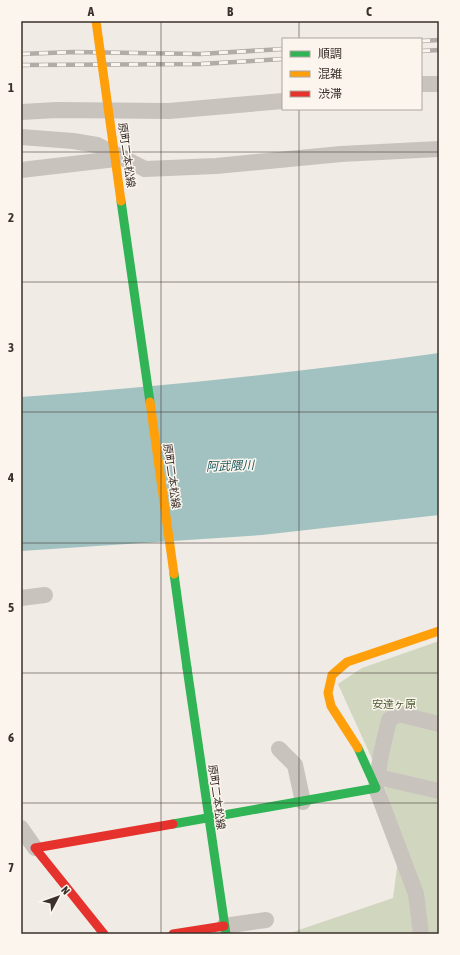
<svg xmlns="http://www.w3.org/2000/svg" width="460" height="955" viewBox="0 0 460 955" font-family="'Asap Condensed','Noto Sans JP',sans-serif">
  <style>
    .green { fill: #d1d6bf }
    .water { fill: #a1c2c1 }
    .lines { fill: none; stroke-linecap: round; stroke-linejoin: round }
    .street { stroke: #c9c3be; stroke-width: 16 }
    .fast { stroke: #30b455; stroke-width: 9 }
    .slow { stroke: #ff9f0a; stroke-width: 9 }
    .jam { stroke: #e5322d; stroke-width: 9 }
    .rail-casing { stroke: #b1aca8; stroke-width: 4.5 }
    .rail { stroke: #fbf5ee; stroke-width: 3; stroke-dasharray: 9; stroke-linecap: butt }
    .fast-bridge { stroke: #30b455; stroke-width: 9 }
    .slow-bridge { stroke: #ff9f0a; stroke-width: 9 }
    .grid { fill: none; stroke: #3b302b; stroke-width: 1; stroke-opacity: 0.55 }
    .labels { text-anchor: middle; dominant-baseline: central; stroke-width: 3; stroke-linejoin: round; paint-order: stroke }
    .street-label { font-size: 11px; fill: #3b302b; stroke: #fbf5ee }
    .park-label { font-size: 11px; fill: #4a5a2e; stroke: #fbf5ee }
    .water-label { font-size: 12px; font-style: italic; fill: #1f5a5e; stroke: #fbf5ee }
    .neatline { fill: none; stroke: #3b302b; stroke-width: 1.5 }
    .grid-label { font-size: 13px; text-anchor: middle; font-weight: bold; fill: #3b302b }
  </style>
  <rect width="100%" height="100%" fill="#f0ebe5"/>
  <!-- green -->
  <path class="green" d="M439,641V934H287L393,898L401,837L384,785L338,684L362,668Z"/>
  <!-- water -->
  <path class="water" d="M439,353V515L262,535L21,551V397C161,387 300,372 439,353Z"/>
  <g class="lines">
    <!-- street -->
    <g class="street">
      <path d="M421,84H439"/>
      <path d="M21,112L57,110L169,111L283,101"/>
      <path d="M21,137L73,141L97,145L145,169L216,166L341,154L439,149"/>
      <path d="M21,170L116,159"/>
      <path d="M21,598L45,595"/>
      <path d="M279,749L295,765L303,802"/>
      <path d="M378,777L439,791"/>
      <path d="M21,828L35,848"/>
      <path d="M224,926L266,920"/>
      <path d="M421,934L416,894L376,788L381,754L389,720L398,714L439,724"/>
    </g>
    <!-- fast -->
    <g class="fast">
      <path d="M187,668L226,934"/>
      <path d="M173,824L376,788L358,748"/>
    </g>
    <!-- slow -->
    <path class="slow" d="M358,748L331,706L328,693L332,675L347,662L439,631"/>
    <!-- jam -->
    <g class="jam">
      <path d="M104,934L35,848L173,824"/>
      <path d="M173,934L224,926"/>
    </g>
    <defs>
      <g id="rail">
        <path d="M421,41L439,40"/>
        <path d="M421,51L439,50"/>
        <path d="M21,54L74,52L200,54L283,49"/>
        <path d="M21,65L201,64L283,59"/>
      </g>
    </defs>
    <!-- rail casing -->
    <use href="#rail" class="rail-casing"/>
    <!-- rail -->
    <use href="#rail" class="rail"/>
    <!-- fast-bridge -->
    <g class="fast-bridge">
      <path d="M121,201L150,402"/>
      <path d="M174,574L187,668"/>
    </g>
    <!-- slow-bridge -->
    <g class="slow-bridge">
      <path d="M96,21L121,201"/>
      <path d="M150,402L174,574"/>
    </g>
  </g>
  <!-- grid -->
  <path class="grid" d="M161,21V934M299,21V39M299,109V934M21,152H439M21,282H439M21,412H439M21,543H439M21,673H439M21,803H439"/>
  <g class="labels">
    <!-- street labels -->
    <g class="street-label">
      <text transform="translate(127 155) rotate(82)">原町二本松線</text>
      <text transform="translate(172 476) rotate(82)">原町二本松線</text>
      <text transform="translate(217 797) rotate(82)">原町二本松線</text>
    </g>
    <!-- park labels -->
    <g class="park-label">
      <text x="394" y="704">安達ヶ原</text>
    </g>
    <!-- water labels -->
    <g class="water-label">
      <text transform="translate(230 466) rotate(-2)">阿武隈川</text>
    </g>
  </g>
  <!-- border -->
  <rect width="460" height="955" fill="none" stroke="#fbf5ee" stroke-width="44"/>
  <!-- legend -->
  <rect x="282" y="38" width="140" height="72" fill="#fbf5ee" stroke="#aea6a0"/>
  <rect x="290" y="51" width="20" height="6" fill="#30b455" stroke="#aea6a0"/>
  <text x="318" y="58" font-size="12" fill="#3b302b">順調</text>
  <rect x="290" y="71" width="20" height="6" fill="#ff9f0a" stroke="#aea6a0"/>
  <text x="318" y="78" font-size="12" fill="#3b302b">混雑</text>
  <rect x="290" y="91" width="20" height="6" fill="#e5322d" stroke="#aea6a0"/>
  <text x="318" y="98" font-size="12" fill="#3b302b">渋滞</text>
  <!-- north arrow -->
  <g transform="translate(58 897) rotate(49)" stroke="#fbf5ee" stroke-width="3" paint-order="stroke">
  <path d="M0-3L7 15L0 10L-7 15Z" fill="#3b302b"/>
  <text y="-6" font-size="11" font-weight="bold" text-anchor="middle" fill="#3b302b">N</text>
  </g>
  <rect x="22" y="22" width="416" height="911" class="neatline"/>
  <g class="grid-label">
    <text x="91" y="16">A</text>
    <text x="230" y="16">B</text>
    <text x="369" y="16">C</text>
    <text x="11" y="92">1</text>
    <text x="11" y="222">2</text>
    <text x="11" y="352">3</text>
    <text x="11" y="482">4</text>
    <text x="11" y="612">5</text>
    <text x="11" y="742">6</text>
    <text x="11" y="872">7</text>
  </g>
</svg>
